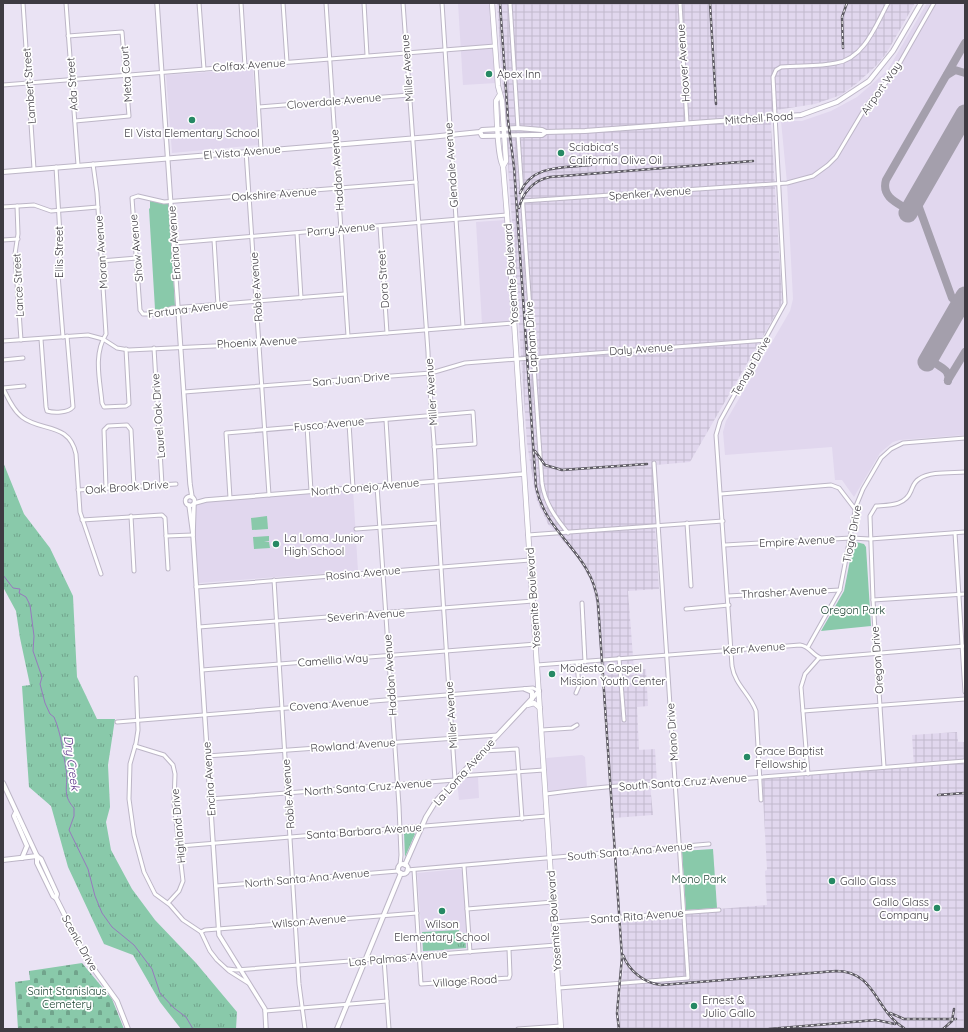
<svg xmlns="http://www.w3.org/2000/svg" width="968" height="1032" viewBox="0 0 968 1032" font-family="Quicksand,sans-serif">
  <style>
    .built { fill: #e1d7ee }
    .industrial { fill: url(#industrial-grid) }
    .grass { fill: url(#grass-tufts) }
    .cemetery { fill: url(#cemetery-stones) }
    .park { fill: #89c9aa }
    .lines { fill: none; stroke-linecap: round; stroke-linejoin: round }
    .stream { stroke: #9779be; stroke-width: 1 }
    .taxiway { stroke: #a49fac; stroke-width: 8 }
    .runway { stroke: #a49fac; stroke-width: 19 }
    .minor-casing { stroke: #bdb6c7; stroke-width: 5 }
    .tertiary-casing { stroke: #bdb6c7; stroke-width: 5.5 }
    .secondary-casing { stroke: #bdb6c7; stroke-width: 6 }
    .primary-casing { stroke: #bdb6c7; stroke-width: 6 }
    .minor { stroke: #fff; stroke-width: 3 }
    .tertiary { stroke: #fff; stroke-width: 3.5 }
    .secondary { stroke: #fff; stroke-width: 4 }
    .primary { stroke: #fff; stroke-width: 4.5 }
    .rail-casing { stroke: #5e5b64; stroke-width: 2.5 }
    .rail { stroke: #fff; stroke-width: 1; stroke-dasharray: 3; stroke-linecap: butt }
    .poi-dot { fill: #268964; stroke: #fff; stroke-width: 1.5 }
    .labels { text-anchor: middle; dominant-baseline: central; stroke-width: 3.5; stroke-linejoin: round; paint-order: stroke }
    .street-label { font-size: 11px; fill: #3e3b42; stroke: #fff }
    .poi-label { font-size: 11px; fill: #3e3b42; stroke: #fff; text-anchor: start }
    .park-label { font-size: 11px; fill: #1c4332; stroke: #fff }
    .water-label { font-size: 12px; font-style: italic; fill: #5d3489; stroke: #fff }
  </style>
  <defs>
    <pattern id="industrial-grid" width="8" height="8" patternUnits="userSpaceOnUse"><rect width="8" height="8" fill="#e1d7ee"/><path d="M0 4h8M4 0v8" fill="none" stroke="#c2b9cd"/></pattern>
    <pattern id="grass-tufts" width="24" height="20" patternUnits="userSpaceOnUse"><rect width="24" height="20" fill="#89c9aa"/><path d="M3 7l-1-3M5 7V3M7 7l1-3M15 17l-1-3M17 17v-4M19 17l1-3" fill="none" stroke="#71a48c"/></pattern>
    <pattern id="cemetery-stones" width="16" height="16" patternUnits="userSpaceOnUse"><rect width="16" height="16" fill="#89c9aa"/><path d="M2 7V4a2 2 0 0 1 4 0v3zM10 15v-3a2 2 0 0 1 4 0v3z" fill="#71a48c"/></pattern>
  </defs>
  <rect width="100%" height="100%" fill="#eae3f4"/>
  <!-- built -->
  <g class="built">
    <path d="M458,3H490L496,83L463,85Z"/>
    <path d="M927,3H965V435L900,440L893,442L880,453L854,497L842,480H835L832,447L725,455L723,432L726,421L790,311L793,299L787,183L781,121H802L831,111L857,97L887,71Z"/>
    <path d="M253,69L258,145L172,153L166,75Z"/>
    <path d="M505,220L512,322L482,324L476,222Z"/>
    <path d="M353,490L358,571L199,583L194,517L195,505L203,502Z"/>
    <path d="M582,755L585,757L587,788L548,792L546,758Z"/>
    <path d="M478,777L479,798L459,800L457,780L460,778Z"/>
    <path d="M460,869L463,871L467,948L423,953L417,873Z"/>
  </g>
  <!-- industrial -->
  <g class="industrial">
    <path d="M497,3H915L886,54L876,66L856,84L841,95L815,104L770,111L782,297L781,305L690,462L656,465L660,525L655,526L659,589L628,591L634,670L646,669L648,706L637,707L639,750L655,749L657,783L650,784L653,815L613,818L596,602L591,581L578,558L548,524L537,501L534,487L527,443Z"/>
    <path d="M957,732L958,742H965V1029H620L619,1008L624,962L621,917L767,905L765,871L767,870L762,779L914,767L912,735Z"/>
  </g>
  <!-- grass -->
  <g class="grass">
    <path d="M3,462L24,514L50,548L73,596L77,677L97,719H115L108,765L110,807L106,822L111,850L132,889L155,920L196,963L237,1012L236,1029H181L160,1002L133,955L104,944L68,867L51,806L29,787L22,686L30,685L20,638L16,611L3,587Z"/>
    <path d="M404,832H413L415,834L405,857Z"/>
    <path d="M459,930V934L465,933L466,948L436,950L422,932Z"/>
  </g>
  <!-- cemetery -->
  <path class="cemetery" d="M82,963L112,999L124,1029H18L15,982L30,980L29,971Z"/>
  <!-- park -->
  <g class="park">
    <path d="M150,201L169,204L175,306L158,310L155,309L149,209L150,208Z"/>
    <path d="M267,516L268,529L252,530L251,518Z"/>
    <path d="M269,536V541L264,542H269L270,548L254,549L253,537Z"/>
    <path d="M856,542L864,544L866,547L871,626L821,631L844,591L853,545Z"/>
    <path d="M713,849L717,908L686,910L682,851Z"/>
    <path d="M422,932L438,936L442,942L444,950L423,951Z"/>
  </g>
  <g class="lines">
    <!-- stream -->
    <path class="stream" d="M3,575L13,588L20,589L19,593L26,597L30,605L34,636L33,651L42,677L40,684L45,703L50,714L54,717C61,733 63,752 66,769C69,785 61,794 74,808V816L69,830L88,869L95,896L102,913L112,927L134,945L152,969L160,993L174,1008L186,1017L193,1029"/>
    <!-- taxiway -->
    <g class="taxiway">
      <path d="M947,75L955,70L965,73"/>
      <path d="M916,199L952,298L957,301L965,296"/>
      <path d="M909,210C897,203 881,197 886,180L965,43"/>
      <path d="M933,351V361C939,368 951,369 948,381"/>
      <path d="M948,380L965,352"/>
    </g>
    <!-- runway -->
    <g class="runway">
      <path d="M908,213L965,114"/>
      <path d="M927,362L965,296"/>
    </g>
    <defs>
      <g id="minor">
        <path d="M23,3L34,169"/>
        <path d="M66,3L78,165"/>
        <path d="M199,3L204,69"/>
        <path d="M241,3L245,66"/>
        <path d="M283,3L287,62"/>
        <path d="M326,3L348,336"/>
        <path d="M364,3L367,55"/>
        <path d="M442,3L463,327"/>
        <path d="M510,3L518,128"/>
        <path d="M680,3L687,123"/>
        <path d="M68,36L122,32L129,116L75,121"/>
        <path d="M256,65L261,150"/>
        <path d="M3,85L495,46"/>
        <path d="M259,107L409,95"/>
        <path d="M518,135L542,483C545,503 555,517 568,533"/>
        <path d="M246,151L269,495"/>
        <path d="M93,164L97,193L106,334C93,355 100,380 102,403L104,407L126,406L129,404L126,349"/>
        <path d="M56,167L61,252L58,275L63,337"/>
        <path d="M523,201L787,183L813,176L828,165L836,157L867,105L894,73L934,3"/>
        <path d="M17,206L18,234L15,254L21,340"/>
        <path d="M3,207L34,205L51,211L98,207"/>
        <path d="M380,226L387,333"/>
        <path d="M297,233L301,298"/>
        <path d="M3,240L18,239"/>
        <path d="M214,240L218,305"/>
        <path d="M174,243L507,215"/>
        <path d="M101,261L137,258"/>
        <path d="M345,294L172,308L155,314H143L140,310L132,198L138,196L164,202L416,182"/>
        <path d="M41,339L46,407L47,411C54,413 68,413 73,407L67,336"/>
        <path d="M3,341L88,335L103,339L117,348L129,350L235,345L514,323"/>
        <path d="M154,348L162,485"/>
        <path d="M3,360L23,358"/>
        <path d="M3,388C8,398 13,410 22,417C41,432 69,422 76,454L80,512L101,574"/>
        <path d="M3,388L24,386"/>
        <path d="M184,392L431,373L465,363L766,340"/>
        <path d="M386,420L390,485"/>
        <path d="M349,423L353,488"/>
        <path d="M307,426L311,491"/>
        <path d="M377,486L399,806L401,855L400,865"/>
        <path d="M106,488L104,430L108,426L127,425L131,430L134,487"/>
        <path d="M78,490L176,484"/>
        <path d="M721,494L831,485L839,488L855,509"/>
        <path d="M230,498L226,433L473,412L475,444L434,447"/>
        <path d="M131,516L134,571"/>
        <path d="M82,520L162,515L165,518L168,569"/>
        <path d="M687,523L691,586"/>
        <path d="M356,529L438,523"/>
        <path d="M955,533L965,692"/>
        <path d="M528,535L723,521"/>
        <path d="M166,536L193,535"/>
        <path d="M725,545L851,538L870,539L965,532"/>
        <path d="M274,580L299,984L305,1029"/>
        <path d="M196,587L530,560"/>
        <path d="M728,596L840,590"/>
        <path d="M873,600L965,594"/>
        <path d="M582,603L585,662"/>
        <path d="M686,609L729,605"/>
        <path d="M199,627L533,601"/>
        <path d="M808,647L840,590L856,506L863,489L881,458L891,449L903,443L965,438"/>
        <path d="M619,658L624,720"/>
        <path d="M537,665L800,645C810,646 812,655 821,658L965,646"/>
        <path d="M202,670L536,644"/>
        <path d="M136,678L138,730L136,743L130,764L129,799L134,835L144,872L155,894L170,905L183,920L201,932L210,951L217,960L229,971L248,983"/>
        <path d="M576,693L579,686L577,663"/>
        <path d="M803,711L965,699"/>
        <path d="M117,722L533,688L539,691"/>
        <path d="M542,730L572,728L577,725"/>
        <path d="M135,746L164,755L173,765L175,774L174,803L183,881L179,891L168,903"/>
        <path d="M483,751L517,749L522,819"/>
        <path d="M207,756L498,735"/>
        <path d="M884,767L873,600L870,516L876,506C889,505 905,506 911,491C913,486 914,482 919,479C930,471 952,473 965,472"/>
        <path d="M808,774L801,687L805,674L819,658"/>
        <path d="M459,776L544,770"/>
        <path d="M546,794C588,788 632,783 675,784L965,761"/>
        <path d="M210,799L455,780C448,673 440,566 435,458C433,423 429,388 428,352L403,3"/>
        <path d="M761,800L756,711C750,694 735,685 732,666L716,435L720,421L785,303L773,77L776,70L781,67C799,65 818,67 836,63C864,59 876,25 888,3"/>
        <path d="M180,846L547,816"/>
        <path d="M464,866L470,952"/>
        <path d="M407,870L709,844"/>
        <path d="M414,870L421,984L509,978L510,975L509,949"/>
        <path d="M216,886L398,871"/>
        <path d="M467,909L553,902"/>
        <path d="M554,922L719,910"/>
        <path d="M201,932L205,930L417,913"/>
        <path d="M384,959L389,1029"/>
        <path d="M228,969L236,970L556,945"/>
        <path d="M559,988L688,978L654,463"/>
        <path d="M265,1011L387,1001"/>
        <path d="M518,1029L561,1026"/>
      </g>
      <g id="tertiary">
        <path d="M157,3L190,484L192,497"/>
        <circle cx="190" cy="501" r="4.5"/>
        <path d="M195,503L206,500L524,474"/>
        <path d="M194,504L193,535L219,935L265,1009L266,1029"/>
        <path d="M189,505L193,535"/>
      </g>
      <g id="secondary">
        <path d="M480,132L482,136L533,135H542L546,132"/>
        <path d="M3,172L430,137L480,132L482,130L518,128L542,130L546,132L585,131L801,115L837,102L869,81L893,51L921,3"/>
        <path d="M525,689L532,692V699"/>
        <path d="M3,783L37,856V863L53,896L56,898L88,961L117,1001L128,1029"/>
        <path d="M16,812L14,816L27,846L22,858"/>
        <path d="M37,856L41,859L57,894L56,898"/>
        <path d="M3,860L37,856"/>
        <circle cx="403" cy="869" r="5"/>
        <path d="M405,865L426,817L436,801L539,691"/>
        <path d="M337,1029L401,873"/>
      </g>
      <g id="primary">
        <path d="M492,3L498,86L502,101L506,161L503,166"/>
        <path d="M499,96L496,101C497,116 497,156 503,166L507,215L561,1029"/>
        <path d="M527,705L534,703L540,708"/>
      </g>
    </defs>
    <!-- minor casing -->
    <use href="#minor" class="minor-casing"/>
    <!-- tertiary casing -->
    <use href="#tertiary" class="tertiary-casing"/>
    <!-- secondary casing -->
    <use href="#secondary" class="secondary-casing"/>
    <!-- primary casing -->
    <use href="#primary" class="primary-casing"/>
    <!-- minor -->
    <use href="#minor" class="minor"/>
    <!-- tertiary -->
    <use href="#tertiary" class="tertiary"/>
    <!-- secondary -->
    <use href="#secondary" class="secondary"/>
    <!-- primary -->
    <use href="#primary" class="primary"/>
    <defs>
      <g id="rail">
        <path d="M500,3L508,120L514,167L536,487C546,536 592,552 598,603L622,957L617,1013L619,1029"/>
        <path d="M710,3L716,104"/>
        <path d="M843,48L842,17L847,3"/>
        <path d="M520,193C532,164 564,168 591,165"/>
        <path d="M519,208C523,192 534,180 550,177L753,161"/>
        <path d="M535,451L545,465L562,470L647,464"/>
        <path d="M938,795L965,793"/>
        <path d="M623,955C629,971 644,983 661,985L836,971C876,971 875,1011 904,1028"/>
        <path d="M890,1013L904,1019H956"/>
        <path d="M769,1029L876,1020L895,1024"/>
        <path d="M943,1029L952,1021L954,1009"/>
      </g>
    </defs>
    <!-- rail casing -->
    <use href="#rail" class="rail-casing"/>
    <!-- rail -->
    <use href="#rail" class="rail"/>
  </g>
  <!-- markers -->
  <g class="poi-dot">
    <circle cx="489" cy="74" r="4"/>
    <circle cx="192" cy="120" r="4"/>
    <circle cx="561" cy="153" r="4"/>
    <circle cx="276" cy="544" r="4"/>
    <circle cx="552" cy="674" r="4"/>
    <circle cx="747" cy="757" r="4"/>
    <circle cx="832" cy="881" r="4"/>
    <circle cx="937" cy="908" r="4"/>
    <circle cx="442" cy="911" r="4"/>
    <circle cx="694" cy="1006" r="4"/>
  </g>
  <g class="labels">
    <!-- street labels -->
    <g class="street-label">
      <text transform="translate(683 63) rotate(-94)">Hoover Avenue</text>
      <text transform="translate(249 65) rotate(-4)">Colfax Avenue</text>
      <text transform="translate(407 68) rotate(-94)">Miller Avenue</text>
      <text transform="translate(126 74) rotate(-94)">Meta Court</text>
      <text transform="translate(72 84) rotate(-94)">Ada Street</text>
      <text transform="translate(29 86) rotate(-94)">Lambert Street</text>
      <text transform="translate(881 88) rotate(-55)">Airport Way</text>
      <text transform="translate(334 101) rotate(-5)">Cloverdale Avenue</text>
      <text transform="translate(759 118) rotate(-4)">Mitchell Road</text>
      <text transform="translate(242 152) rotate(-5)">El Vista Avenue</text>
      <text transform="translate(451 165) rotate(-94)">Glendale Avenue</text>
      <text transform="translate(337 170) rotate(-94)">Haddon Avenue</text>
      <text transform="translate(650 193) rotate(-4)">Spenker Avenue</text>
      <text transform="translate(274 194) rotate(-4)">Oakshire Avenue</text>
      <text transform="translate(341 229) rotate(-5)">Parry Avenue</text>
      <text transform="translate(174 243) rotate(-94)">Encina Avenue</text>
      <text transform="translate(136 248) rotate(-95)">Shaw Avenue</text>
      <text transform="translate(59 252) rotate(-90)">Ellis Street</text>
      <text transform="translate(101 252) rotate(-94)">Moran Avenue</text>
      <text transform="translate(511 274) rotate(-94)">Yosemite Boulevard</text>
      <text transform="translate(383 279) rotate(-94)">Dora Street</text>
      <text transform="translate(18 285) rotate(-93)">Lance Street</text>
      <text transform="translate(256 287) rotate(-94)">Roble Avenue</text>
      <text transform="translate(188 309) rotate(-7)">Fortuna Avenue</text>
      <text transform="translate(531 337) rotate(-94)">Lapham Drive</text>
      <text transform="translate(257 342) rotate(-3)">Phoenix Avenue</text>
      <text transform="translate(641 349) rotate(-4)">Daly Avenue</text>
      <text transform="translate(751 366) rotate(-60)">Tenaya Drive</text>
      <text transform="translate(351 379) rotate(-5)">San Juan Drive</text>
      <text transform="translate(431 392) rotate(-94)">Miller Avenue</text>
      <text transform="translate(158 416) rotate(-94)">Laurel Oak Drive</text>
      <text transform="translate(329 424) rotate(-5)">Fusco Avenue</text>
      <text transform="translate(127 487) rotate(-4)">Oak Brook Drive</text>
      <text transform="translate(365 487) rotate(-5)">North Conejo Avenue</text>
      <text transform="translate(852 534) rotate(-79)">Tioga Drive</text>
      <text transform="translate(797 541) rotate(-3)">Empire Avenue</text>
      <text transform="translate(363 573) rotate(-5)">Rosina Avenue</text>
      <text transform="translate(784 592) rotate(-3)">Thrasher Avenue</text>
      <text transform="translate(533 598) rotate(-94)">Yosemite Boulevard</text>
      <text transform="translate(366 615) rotate(-4)">Severin Avenue</text>
      <text transform="translate(754 648) rotate(-4)">Kerr Avenue</text>
      <text transform="translate(333 660) rotate(-4)">Camellia Way</text>
      <text transform="translate(877 660) rotate(-94)">Oregon Drive</text>
      <text transform="translate(390 675) rotate(-94)">Haddon Avenue</text>
      <text transform="translate(329 704) rotate(-4)">Covena Avenue</text>
      <text transform="translate(451 715) rotate(-94)">Miller Avenue</text>
      <text transform="translate(672 732) rotate(-94)">Mono Drive</text>
      <text transform="translate(353 745) rotate(-4)">Rowland Avenue</text>
      <text transform="translate(464 772) rotate(-48)">La Loma Avenue</text>
      <text transform="translate(209 779) rotate(-94)">Encina Avenue</text>
      <text transform="translate(683 782) rotate(-4)">South Santa Cruz Avenue</text>
      <text transform="translate(368 787) rotate(-4)">North Santa Cruz Avenue</text>
      <text transform="translate(288 794) rotate(-94)">Roble Avenue</text>
      <text transform="translate(178 826) rotate(-95)">Highland Drive</text>
      <text transform="translate(364 831) rotate(-4)">Santa Barbara Avenue</text>
      <text transform="translate(630 851) rotate(-5)">South Santa Ana Avenue</text>
      <text transform="translate(307 878) rotate(-5)">North Santa Ana Avenue</text>
      <text transform="translate(637 916) rotate(-4)">Santa Rita Avenue</text>
      <text transform="translate(309 921) rotate(-5)">Wilson Avenue</text>
      <text transform="translate(554 921) rotate(-94)">Yosemite Boulevard</text>
      <text transform="translate(80 943) rotate(61)">Scenic Drive</text>
      <text transform="translate(398 958) rotate(-5)">Las Palmas Avenue</text>
      <text transform="translate(465 981) rotate(-4)">Village Road</text>
    </g>
    <!-- poi labels -->
    <g class="poi-label">
      <text x="497" y="74">Apex Inn</text>
      <text x="192" y="133" text-anchor="middle">El Vista Elementary School</text>
      <text x="569" y="147">Sciabica's<tspan x="569" dy="13">California Olive Oil</tspan></text>
      <text x="284" y="538">La Loma Junior<tspan x="284" dy="13">High School</tspan></text>
      <text x="560" y="668">Modesto Gospel<tspan x="560" dy="13">Mission Youth Center</tspan></text>
      <text x="755" y="751">Grace Baptist<tspan x="755" dy="13">Fellowship</tspan></text>
      <text x="840" y="881">Gallo Glass</text>
      <text x="929" y="902" text-anchor="end">Gallo Glass<tspan x="929" dy="13">Company</tspan></text>
      <text x="442" y="924" text-anchor="middle">Wilson<tspan x="442" dy="13">Elementary School</tspan></text>
      <text x="702" y="1000">Ernest &amp;<tspan x="702" dy="13">Julio Gallo</tspan></text>
    </g>
    <!-- park labels -->
    <g class="park-label">
      <text x="853" y="610">Oregon Park</text>
      <text x="699" y="879">Mono Park</text>
      <text x="67" y="991">Saint Stanislaus<tspan x="67" dy="13">Cemetery</tspan></text>
    </g>
    <!-- water labels -->
    <g class="water-label">
      <text transform="translate(72 763) rotate(82)">Dry Creek</text>
    </g>
  </g>
  <!-- border -->
  <rect width="968" height="1032" fill="none" stroke="#3e3b42" stroke-width="8"/>
</svg>
